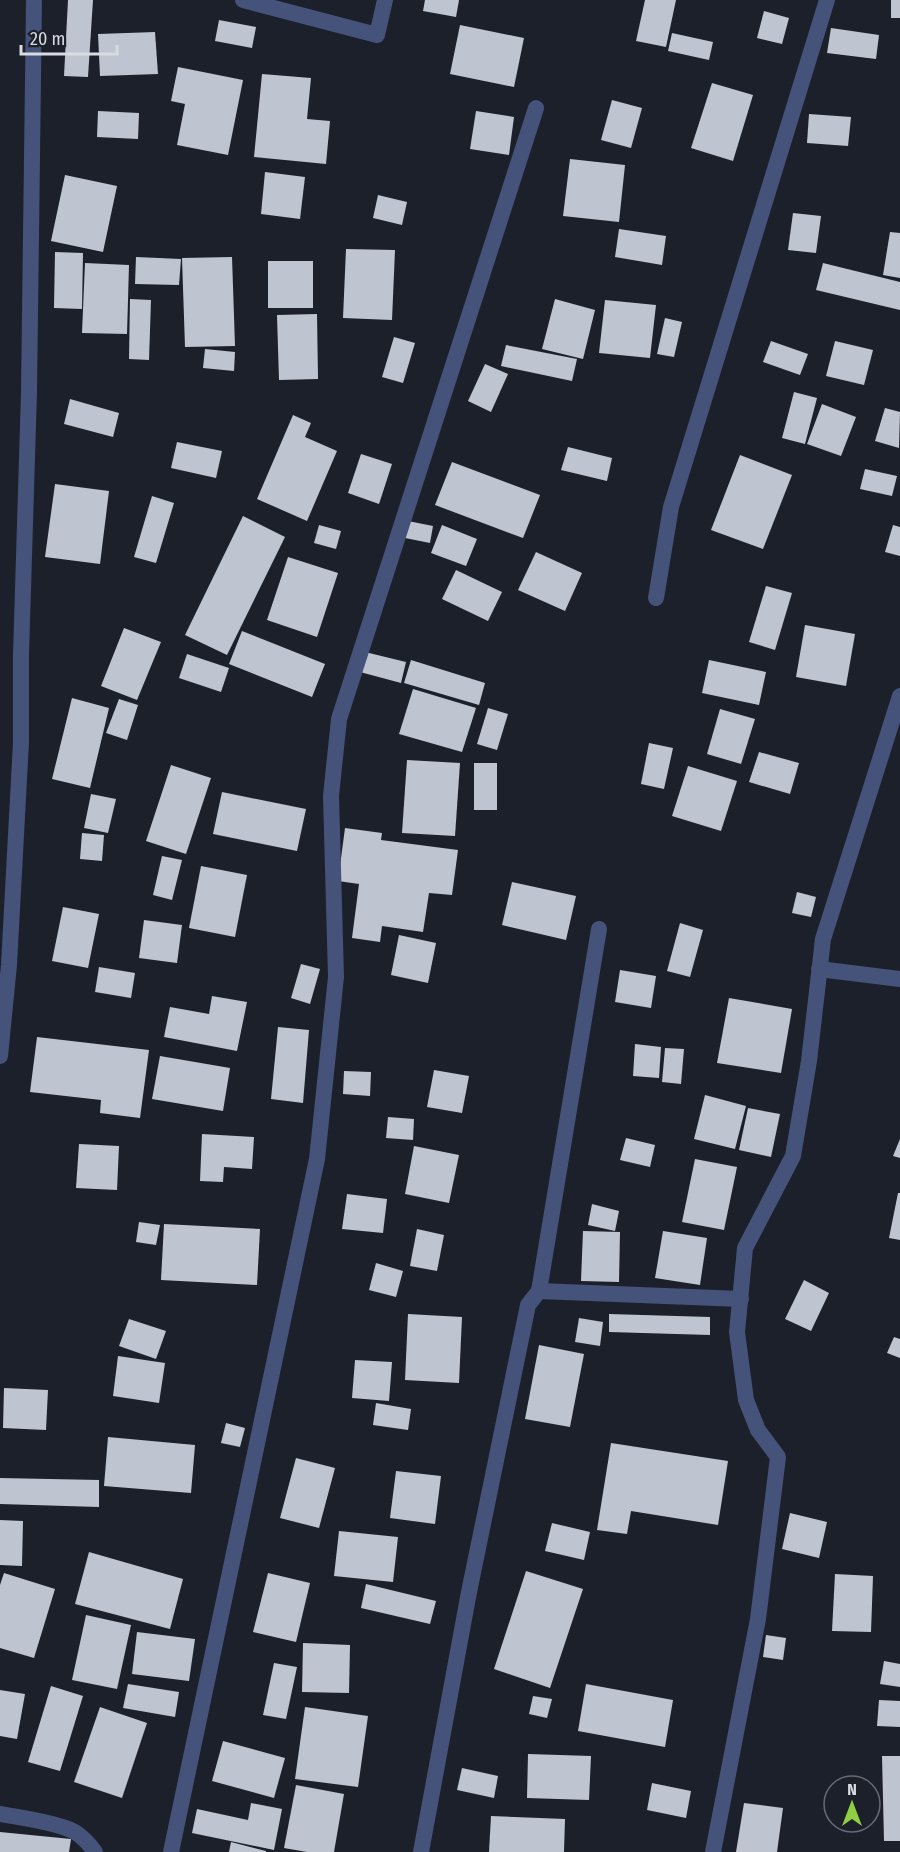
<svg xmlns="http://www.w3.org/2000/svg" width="900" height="1852" viewBox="0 0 900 1852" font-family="'Fira Sans Condensed',sans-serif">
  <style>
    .building { fill: #bfc4d1 }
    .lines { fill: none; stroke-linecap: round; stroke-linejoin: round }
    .service { stroke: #455279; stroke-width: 16 }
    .minor { stroke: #455279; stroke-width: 16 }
  </style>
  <rect width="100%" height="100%" fill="#1c202a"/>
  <!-- building -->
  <g class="building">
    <path d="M68,0H93L88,77L64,76Z"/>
    <path d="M425,0H459L456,17L423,11Z"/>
    <path d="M645,0H676L666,47L636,41Z"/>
    <rect x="891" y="0" width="9" height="18"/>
    <path d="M764,11L789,18L782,44L757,38Z"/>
    <path d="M219,20L256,27L252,48L215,41Z"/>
    <path d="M460,25L524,38L514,87L450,74Z"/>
    <path d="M831,28L879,35L876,59L827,53Z"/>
    <path d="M155,32L158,74L100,76L98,34Z"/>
    <path d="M672,33L713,42L709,60L668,51Z"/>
    <path d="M178,67L243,80L228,155L177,145L185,104L171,101Z"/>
    <path d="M262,74L311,78L307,119L330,121L326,164L254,157Z"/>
    <path d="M712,83L753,95L733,161L691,148Z"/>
    <path d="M612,100L642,108L631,148L601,140Z"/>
    <path d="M98,111L139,113L138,139L97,137Z"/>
    <path d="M476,111L514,117L509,155L470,149Z"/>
    <path d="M809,114L851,117L848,146L807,143Z"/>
    <path d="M570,159L625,165L619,222L563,216Z"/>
    <path d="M265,172L305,177L300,219L261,214Z"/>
    <path d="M65,175L117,186L103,252L51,241Z"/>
    <path d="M378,195L407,202L402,225L373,218Z"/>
    <path d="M793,213L821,216L816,253L788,250Z"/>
    <path d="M619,229L666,236L662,265L615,257Z"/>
    <path d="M890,232L900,233V278L883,275Z"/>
    <path d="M346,249L395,250L392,320L343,318Z"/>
    <path d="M55,252L83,253L82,309L54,308Z"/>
    <path d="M136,257L181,259L179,285L135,284Z"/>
    <path d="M232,257L235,346L185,347L182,258Z"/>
    <rect x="268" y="261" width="45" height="47"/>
    <path d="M85,263L129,265L127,334L82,333Z"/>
    <path d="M823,263L900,282V310L816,290Z"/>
    <path d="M130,299L151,300L149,360L129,359Z"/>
    <path d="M555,299L595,310L583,359L542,349Z"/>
    <path d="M605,300L656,305L650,358L599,353Z"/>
    <path d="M317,314L318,379L279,380L277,315Z"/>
    <path d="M665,318L682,322L674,357L657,354Z"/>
    <path d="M394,337L415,343L403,383L382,377Z"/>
    <path d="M771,341L808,354L800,375L763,362Z"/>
    <path d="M835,341L873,350L864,385L826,376Z"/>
    <path d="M506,345L577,359L572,381L501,366Z"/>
    <path d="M205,349L235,352L234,371L203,368Z"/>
    <path d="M485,364L508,374L491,412L468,401Z"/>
    <path d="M794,392L817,398L805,444L782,438Z"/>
    <path d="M70,399L119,413L113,437L64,424Z"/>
    <path d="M822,404L856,417L841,456L807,444Z"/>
    <path d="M885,408L900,412L899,448L875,441Z"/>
    <path d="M293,415L311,423L305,437L337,451L307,521L257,499Z"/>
    <path d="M177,442L222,451L216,478L171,468Z"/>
    <path d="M568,447L612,458L607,481L561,470Z"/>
    <path d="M361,454L392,464L379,504L348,493Z"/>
    <path d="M740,455L792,475L763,549L711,530Z"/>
    <path d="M452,462L540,495L523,538L435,505Z"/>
    <path d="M865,469L897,476L892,496L860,489Z"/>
    <path d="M55,484L109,491L100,564L45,557Z"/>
    <path d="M152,496L174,503L156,563L134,557Z"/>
    <path d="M243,516L285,537L227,655L185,635Z"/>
    <path d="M408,521L433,526L430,543L405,538Z"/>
    <path d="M319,525L341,531L336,549L314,543Z"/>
    <path d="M442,525L477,539L466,566L431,553Z"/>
    <path d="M893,525L900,527V556L885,552Z"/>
    <path d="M536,552L582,573L565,611L518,590Z"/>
    <path d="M288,557L338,573L317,637L267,620Z"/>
    <path d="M456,570L502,592L488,621L442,599Z"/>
    <path d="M766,586L792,593L775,650L749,642Z"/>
    <path d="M805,625L855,634L846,686L796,677Z"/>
    <path d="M124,628L161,642L137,700L101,686Z"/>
    <path d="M242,631L325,664L312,697L229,664Z"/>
    <path d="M365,652L406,662L401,683L360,672Z"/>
    <path d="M187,654L229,668L221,692L179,678Z"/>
    <path d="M411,660L485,683L479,705L404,683Z"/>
    <path d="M709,660L766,672L759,705L702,693Z"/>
    <path d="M413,689L476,708L462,752L399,734Z"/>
    <path d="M72,698L109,708L90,788L52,779Z"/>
    <path d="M119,699L138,705L127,740L106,733Z"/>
    <path d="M488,708L508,714L497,750L477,744Z"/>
    <path d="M720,709L755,719L741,764L707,754Z"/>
    <path d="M649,743L673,748L664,789L641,784Z"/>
    <path d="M759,752L799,763L790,794L749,782Z"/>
    <path d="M407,760L460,763L455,836L402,833Z"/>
    <rect x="474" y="763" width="23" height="47"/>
    <path d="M171,765L211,778L186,854L146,841Z"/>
    <path d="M688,766L737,781L721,831L672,816Z"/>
    <path d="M222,792L306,809L297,851L213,834Z"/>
    <path d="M91,794L116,799L108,833L84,828Z"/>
    <path d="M345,828L382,833L381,840L458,850L452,895L429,893L423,932L382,926L380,942L352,938L359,884L338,881Z"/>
    <path d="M82,833L104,835L102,861L80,859Z"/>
    <path d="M162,856L182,860L172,900L153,895Z"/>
    <path d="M201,866L247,875L235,937L189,928Z"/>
    <path d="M512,882L576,896L566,940L502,925Z"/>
    <path d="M797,892L816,897L811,917L792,913Z"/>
    <path d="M63,907L99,914L88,968L52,961Z"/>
    <path d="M144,920L182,925L177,963L139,958Z"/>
    <path d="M680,923L703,930L690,977L667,971Z"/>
    <path d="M399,935L436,943L428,983L391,975Z"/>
    <path d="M301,964L320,969L310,1004L291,998Z"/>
    <path d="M99,967L135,973L131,998L95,992Z"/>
    <path d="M620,970L656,976L651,1008L615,1002Z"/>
    <path d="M212,996L247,1002L237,1051L164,1037L170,1007L209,1014Z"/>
    <path d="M729,998L792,1009L781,1073L717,1063Z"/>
    <path d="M278,1027L309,1030L303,1103L271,1099Z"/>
    <path d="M37,1037L149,1050L140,1118L100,1113L101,1100L30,1092Z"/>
    <path d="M635,1044L661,1047L659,1078L633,1076Z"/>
    <path d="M665,1048L684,1049L681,1084L662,1082Z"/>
    <path d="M160,1056L230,1068L223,1111L152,1099Z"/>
    <path d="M434,1070L469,1076L462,1113L427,1107Z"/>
    <path d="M344,1071L371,1072L370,1096L343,1094Z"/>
    <path d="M705,1095L746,1106L735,1149L694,1139Z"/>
    <path d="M748,1108L780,1114L771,1157L739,1150Z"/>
    <path d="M388,1117L414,1119L413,1140L386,1138Z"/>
    <path d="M202,1134L254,1137L252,1169L224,1167L223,1182L200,1181Z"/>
    <path d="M626,1138L655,1145L650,1167L620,1160Z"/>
    <path d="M900,1139V1158L893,1156Z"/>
    <path d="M79,1144L119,1146L117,1190L76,1188Z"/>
    <path d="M414,1146L459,1155L449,1203L405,1194Z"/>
    <path d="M695,1159L737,1167L724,1230L682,1222Z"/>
    <path d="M898,1193H900V1240L889,1238Z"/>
    <path d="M347,1194L387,1199L383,1233L342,1229Z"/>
    <path d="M592,1204L619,1211L615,1231L588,1225Z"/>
    <path d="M139,1222L160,1225L156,1245L136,1242Z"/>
    <path d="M164,1224L260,1229L257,1285L161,1280Z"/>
    <path d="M417,1229L444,1235L437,1271L410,1266Z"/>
    <path d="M583,1231L620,1232L619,1282L581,1281Z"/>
    <path d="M663,1231L707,1238L700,1285L655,1278Z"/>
    <path d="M376,1263L403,1271L396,1297L369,1290Z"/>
    <path d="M804,1280L829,1293L811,1331L785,1319Z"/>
    <path d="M408,1314L462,1317L459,1383L405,1380Z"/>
    <path d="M609,1314L710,1317V1335L609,1332Z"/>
    <path d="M579,1318L603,1322L600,1346L575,1342Z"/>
    <path d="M129,1319L166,1331L156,1359L119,1346Z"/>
    <path d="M894,1337L900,1339V1358L887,1353Z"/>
    <path d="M539,1345L584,1354L570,1427L525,1419Z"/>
    <path d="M118,1356L165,1363L159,1403L113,1396Z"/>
    <path d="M355,1360L392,1362L389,1401L352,1398Z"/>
    <path d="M4,1388L48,1390L46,1430L3,1428Z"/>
    <path d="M376,1403L411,1409L408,1430L373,1425Z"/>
    <path d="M226,1423L245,1428L240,1447L221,1443Z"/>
    <path d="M108,1437L195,1445L191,1493L104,1486Z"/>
    <path d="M611,1443L728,1461L718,1525L631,1511L627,1534L597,1530Z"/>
    <path d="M296,1458L335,1468L319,1528L280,1518Z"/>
    <path d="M396,1471L441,1476L435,1524L390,1518Z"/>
    <path d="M0,1478L99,1480V1507L0,1504Z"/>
    <path d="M790,1513L827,1522L819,1558L782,1549Z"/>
    <path d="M0,1520L23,1521L22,1566L0,1565Z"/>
    <path d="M552,1523L590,1532L584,1560L545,1551Z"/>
    <path d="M339,1531L398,1537L393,1582L334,1576Z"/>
    <path d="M89,1552L183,1579L170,1629L75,1604Z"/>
    <path d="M526,1571L583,1589L550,1688L494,1669Z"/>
    <path d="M4,1573L55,1589L34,1658L0,1648V1585Z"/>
    <path d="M268,1573L310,1583L296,1642L253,1632Z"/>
    <path d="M835,1574L873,1576L871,1632L832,1631Z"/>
    <path d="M366,1584L436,1601L430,1624L361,1608Z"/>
    <path d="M86,1615L131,1625L117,1689L72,1680Z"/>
    <path d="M137,1632L195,1639L189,1681L132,1674Z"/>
    <path d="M766,1635L786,1638L783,1660L763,1657Z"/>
    <path d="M303,1643L350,1645L349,1693L302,1692Z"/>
    <path d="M884,1661L900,1664V1687L880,1684Z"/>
    <path d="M274,1663L297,1667L286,1719L263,1715Z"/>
    <path d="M128,1684L179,1692L175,1717L123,1708Z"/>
    <path d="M586,1684L673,1700L665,1747L578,1731Z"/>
    <path d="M51,1686L83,1696L60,1771L28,1762Z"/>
    <path d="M0,1690L25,1694L17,1739L0,1736Z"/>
    <path d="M533,1696L552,1699L547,1718L529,1714Z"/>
    <path d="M879,1700L900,1701V1727L877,1726Z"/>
    <path d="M100,1707L147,1723L122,1798L74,1782Z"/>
    <path d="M305,1707L368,1716L358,1787L295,1779Z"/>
    <path d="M223,1741L285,1758L274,1798L212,1781Z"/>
    <path d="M528,1754L591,1756L589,1800L527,1798Z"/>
    <path d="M882,1756H900V1841H884Z"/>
    <path d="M462,1768L498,1776L494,1798L457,1790Z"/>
    <path d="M652,1783L691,1791L686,1818L647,1810Z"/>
    <path d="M296,1785L344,1794L334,1852H307L284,1848Z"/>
    <path d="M251,1803L282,1809L274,1850L192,1833L197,1809L248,1820Z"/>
    <path d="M744,1803L783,1808L777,1852H736Z"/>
    <path d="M491,1816L565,1819L564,1852H489Z"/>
    <path d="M0,1832L71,1839L69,1852H0Z"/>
    <path d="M231,1842L266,1851V1852H229Z"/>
  </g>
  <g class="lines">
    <!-- service -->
    <path class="service" d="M0,1056L9,965L21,742V655L29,392L34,0"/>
    <!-- minor -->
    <g class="minor">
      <path d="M243,0L377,35L385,0"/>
      <path d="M656,598L671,507L827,0"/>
      <path d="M819,969L900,979"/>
      <path d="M539,1291L741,1299"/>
      <path d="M0,1814C19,1817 60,1823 75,1832C83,1837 90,1845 95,1852"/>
      <path d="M171,1852L317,1159L336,977L331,796L339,719L536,108"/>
      <path d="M421,1852L469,1592L528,1305L539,1291L599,929"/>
      <path d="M713,1852L758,1619L778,1457L758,1430L746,1400L737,1332L745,1248L793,1156L809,1061L823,939L900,696"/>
    </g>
  </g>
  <!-- north arrow -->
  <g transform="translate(852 1804)"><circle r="28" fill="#1c202a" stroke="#686b74" stroke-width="1.5"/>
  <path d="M0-4.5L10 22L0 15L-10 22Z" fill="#90cd41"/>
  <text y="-9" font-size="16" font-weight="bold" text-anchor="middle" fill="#d9dbe2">N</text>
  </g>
  <!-- scale -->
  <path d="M21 45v9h96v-9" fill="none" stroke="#d9dbe2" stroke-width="3"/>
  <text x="30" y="45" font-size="18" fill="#d9dbe2" stroke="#1c202a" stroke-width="4.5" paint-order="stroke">20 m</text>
</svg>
